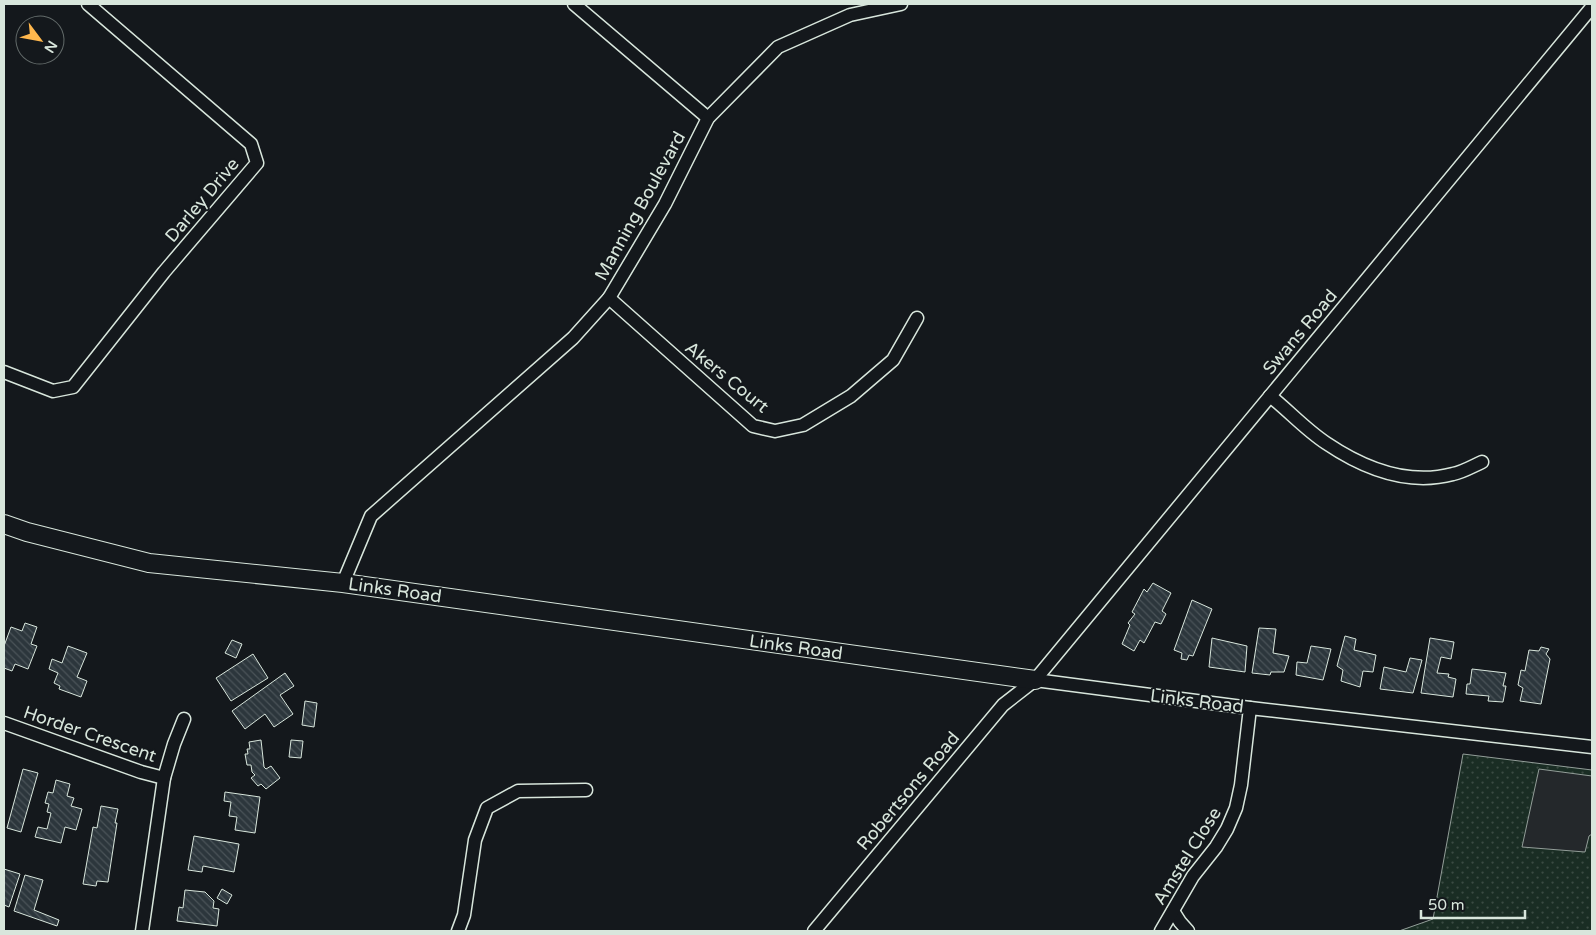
<svg xmlns="http://www.w3.org/2000/svg" width="1596" height="935" viewBox="0 0 1596 935" font-family="'Varela Round',sans-serif">
  <style>
    .grass { fill: url(#grass-dots); stroke: #939e99 }
    .parking { fill: #24282b; stroke: #939e99 }
    .building { fill: url(#building-back-hatch); stroke: #d8e6dc }
    .lines { fill: none; stroke-linecap: round; stroke-linejoin: round }
    .street-casing { stroke: #d8e6dc; stroke-width: 15 }
    .secondary-casing { stroke: #d8e6dc; stroke-width: 20 }
    .street { stroke: #14181c; stroke-width: 12 }
    .secondary { stroke: #14181c; stroke-width: 18 }
    .labels { text-anchor: middle; dominant-baseline: central; stroke-width: 4; stroke-linejoin: round; paint-order: stroke }
    .street-label { font-size: 18px; fill: #d8e6dc; stroke: #14181c }
  </style>
  <defs>
    <pattern id="grass-dots" width="8" height="8" patternUnits="userSpaceOnUse" patternTransform="scale(1.25)"><rect width="8" height="8" fill="#1a2d24"/><path d="M2 2h.1M6 6h.1" fill="none" stroke="#3b4b43" stroke-width="1.8" stroke-linecap="round"/></pattern>
    <pattern id="building-back-hatch" width="6" height="6" patternUnits="userSpaceOnUse" patternTransform="scale(1.25)"><rect width="6" height="6" fill="#2c363c"/><path d="M-1 5l2 2M0 0l6 6M5-1l2 2" fill="none" stroke="#4a5358"/></pattern>
  </defs>
  <rect width="100%" height="100%" fill="#14181c"/>
  <!-- grass -->
  <path class="grass" d="M1463,754L1592,770V931H1399L1433,919Z"/>
  <!-- parking -->
  <path class="parking" d="M1539,769L1592,776V834L1589,836L1585,852L1522,847Z"/>
  <!-- building -->
  <g class="building">
    <path d="M1153,583L1171,593L1162,611L1166,614L1161,624L1155,622L1144,643L1140,640L1134,651L1122,644L1130,625L1128,623L1135,614L1132,612L1144,589L1147,592Z"/>
    <path d="M1192,600L1212,609L1193,656L1189,655L1187,660L1181,659L1182,653L1174,650Z"/>
    <path d="M25,623L37,627L31,644L37,646L28,669L15,664L12,671L4,668V646L11,627L22,631Z"/>
    <path d="M1259,628L1276,629L1273,653L1289,656L1284,672H1271L1270,675L1252,673Z"/>
    <path d="M1345,636L1356,639L1354,650L1376,655L1373,672L1363,671L1360,687L1341,681L1343,670L1337,666Z"/>
    <path d="M1212,638L1247,646L1245,672L1209,667Z"/>
    <path d="M1430,638L1454,642L1451,659L1441,657L1437,673L1449,674L1448,677L1456,679L1453,697L1421,693Z"/>
    <path d="M232,640L242,644L236,658L225,653Z"/>
    <path d="M68,646L87,653L77,677L87,681L81,697L59,689L60,686L54,683L58,673L49,669L52,659L62,663Z"/>
    <path d="M1311,646L1331,649L1323,680L1296,675L1297,662L1307,663Z"/>
    <path d="M1541,647L1549,649L1546,654L1550,659L1541,704L1520,701L1523,688L1518,685L1521,670L1525,671L1529,650L1539,651Z"/>
    <path d="M253,654L268,678L231,701L216,678Z"/>
    <path d="M1410,658L1422,660L1413,693L1380,689L1384,667L1406,672Z"/>
    <path d="M1472,669L1506,673L1503,686H1506L1503,702L1488,701L1489,696L1466,694L1467,684H1470Z"/>
    <path d="M285,673L294,686L280,695L293,714L274,727L265,714L245,729L232,711Z"/>
    <path d="M305,701L317,703L314,727L302,725Z"/>
    <path d="M261,740L264,767L266,769L271,766L280,778L266,789L261,784L258,786L251,778L255,775L252,772L251,765H247L245,754H248L247,749H250L249,742Z"/>
    <path d="M291,740L303,741L301,758L289,757Z"/>
    <path d="M23,769L38,773L21,832L7,828Z"/>
    <path d="M56,780L70,784L67,796L74,798L71,806L82,809L76,830L65,827L61,843L35,837L38,827L47,829L51,813L47,812L49,804L45,803L48,792L53,793Z"/>
    <path d="M225,792L260,797L255,833L235,830L237,817L229,816L231,802L224,801Z"/>
    <path d="M101,806L118,809L115,823H117L108,882L97,881L96,886L83,884L93,827L97,828Z"/>
    <path d="M194,836L239,844L234,872L203,866L202,872L188,870Z"/>
    <path d="M4,869L20,874L9,907L4,905Z"/>
    <path d="M25,875L43,880L34,910L59,920L57,926L14,911Z"/>
    <path d="M222,889L232,895L227,904L217,898Z"/>
    <path d="M185,890L205,892L214,901L213,908L219,909L217,926L177,921L179,907L183,908Z"/>
  </g>
  <g class="lines">
    <defs>
      <g id="street">
        <path d="M574,4L708,118"/>
        <path d="M609,298L753,426L775,431L803,425L851,396L893,360L917,318"/>
        <path d="M4,372L53,391L73,387L164,272L257,163L251,144L88,4"/>
        <path d="M1270,396C1289,411 1306,430 1326,443C1363,468 1408,486 1453,474C1463,472 1473,466 1482,462"/>
        <path d="M343,583L371,516L573,338L609,298L665,204L708,118L778,47L850,15L901,4"/>
        <path d="M1035,680L1250,708L1592,747"/>
        <path d="M4,723L141,772L164,778"/>
        <path d="M1173,911L1180,922L1188,931"/>
        <path d="M142,931L164,778L174,744L184,719"/>
        <path d="M458,931L464,915L475,840L487,808L518,791L586,790"/>
        <path d="M814,931L1003,705L1035,680L1592,7"/>
        <path d="M1161,931L1193,876L1216,847L1227,829L1236,808L1241,785L1250,708"/>
      </g>
      <path id="secondary" d="M4,524L27,532L149,563L343,583L1035,680"/>
    </defs>
    <!-- street casing -->
    <use href="#street" class="street-casing"/>
    <!-- secondary casing -->
    <use href="#secondary" class="secondary-casing"/>
    <!-- street -->
    <use href="#street" class="street"/>
    <!-- secondary -->
    <use href="#secondary" class="secondary"/>
  </g>
  <g class="labels">
    <!-- street labels -->
    <g class="street-label">
      <text transform="translate(202 200) rotate(-50)">Darley Drive</text>
      <text transform="translate(640 206) rotate(-61)">Manning Boulevard</text>
      <text transform="translate(1300 332) rotate(-50)">Swans Road</text>
      <text transform="translate(727 377) rotate(39)">Akers Court</text>
      <text transform="translate(395 590) rotate(8)">Links Road</text>
      <text transform="translate(796 647) rotate(8)">Links Road</text>
      <text transform="translate(1197 701) rotate(7)">Links Road</text>
      <text transform="translate(90 734) rotate(19)">Horder Crescent</text>
      <text transform="translate(908 791) rotate(-50)">Robertsons Road</text>
      <text transform="translate(1187 856) rotate(-58)">Amstel Close</text>
    </g>
  </g>
  <!-- border -->
  <rect width="1596" height="935" fill="none" stroke="#d8e6dc" stroke-width="10"/>
  <!-- north arrow -->
  <g transform="translate(40 40) rotate(122)"><circle r="24" fill="#14181c" stroke="#626a69"/>
  <path d="M0-4L9 19L0 12L-9 19Z" fill="#ffb74d"/>
  <text y="-8" font-size="14" font-weight="bold" text-anchor="middle" fill="#d8e6dc">N</text>
  </g>
  <!-- scale -->
  <path d="M1421 910v8h104v-8" fill="none" stroke="#d8e6dc" stroke-width="2.5"/>
  <text x="1428" y="910" font-size="15" fill="#d8e6dc" stroke="#14181c" stroke-width="4" paint-order="stroke">50 m</text>
</svg>
